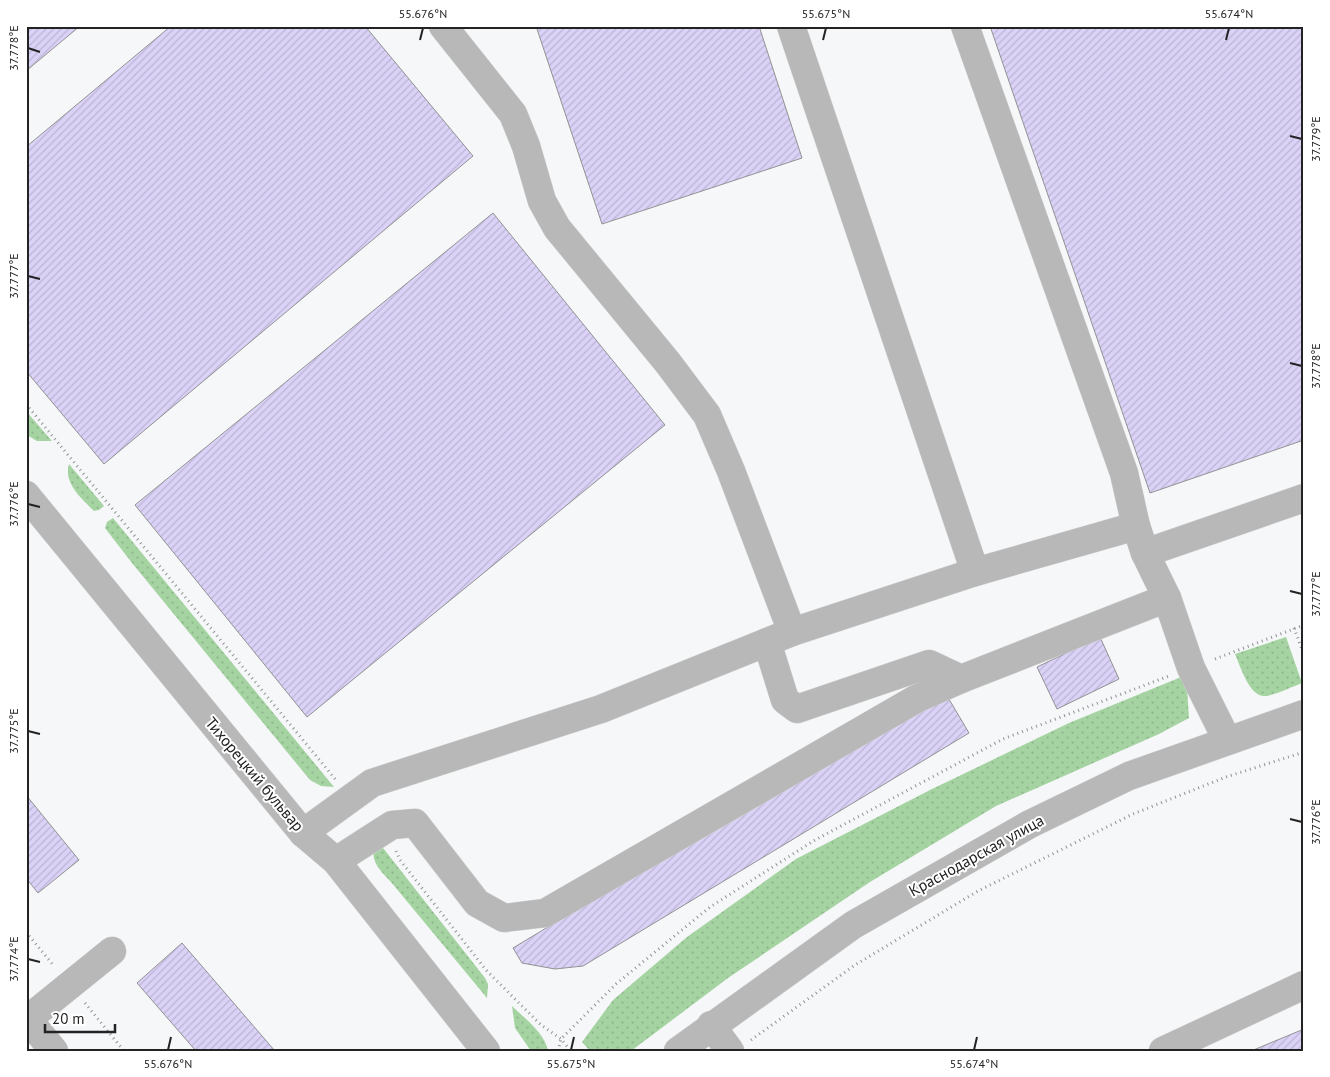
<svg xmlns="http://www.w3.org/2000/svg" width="1330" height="1077" viewBox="0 0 1330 1077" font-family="'PT Sans',sans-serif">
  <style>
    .grass { fill: url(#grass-dots) }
    .building { fill: url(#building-hatch); stroke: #929294 }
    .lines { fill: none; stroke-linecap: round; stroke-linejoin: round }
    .minor-casing { stroke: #d0d1d2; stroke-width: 29 }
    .path { stroke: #929394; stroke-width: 3; stroke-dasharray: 1 4; stroke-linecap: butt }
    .minor { stroke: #b9b8b8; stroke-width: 28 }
    .ticks { fill: none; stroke: #232324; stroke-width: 2 }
    .labels { text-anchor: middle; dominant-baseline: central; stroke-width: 4; stroke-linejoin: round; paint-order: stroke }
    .street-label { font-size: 16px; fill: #232324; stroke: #fff }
    .neatline { fill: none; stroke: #232324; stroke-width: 2 }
    .ticks-label { font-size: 12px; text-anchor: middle; fill: #232324 }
  </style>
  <defs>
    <pattern id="grass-dots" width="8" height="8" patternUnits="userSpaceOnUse" patternTransform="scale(1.25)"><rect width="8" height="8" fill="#a5d4a2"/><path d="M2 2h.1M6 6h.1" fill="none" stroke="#8eb68b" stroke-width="1.8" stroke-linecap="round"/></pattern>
    <pattern id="building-hatch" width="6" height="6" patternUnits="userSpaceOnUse" patternTransform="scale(1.25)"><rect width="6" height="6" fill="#dbd2f7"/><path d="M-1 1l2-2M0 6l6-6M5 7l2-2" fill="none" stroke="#bcb4d4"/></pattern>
  </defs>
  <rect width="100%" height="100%" fill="#f6f7f8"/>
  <!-- grass -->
  <g class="grass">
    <path d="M26,411L52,441H37L27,435Z"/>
    <path d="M69,464L104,506L99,510L94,511C82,499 63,483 69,464Z"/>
    <path d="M113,518L334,787L321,786L310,780L132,563L105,528L107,522Z"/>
    <path d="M1286,637L1302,683C1294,686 1273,696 1265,696C1249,697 1240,665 1235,654Z"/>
    <path d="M1186,675L1189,718L1159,734L996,806L870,882L728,978L631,1051H590L582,1042L613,1000L687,937L796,859L930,790L1069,723Z"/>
    <path d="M376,839L485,978L488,984L487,998L391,882C377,867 369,860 376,839Z"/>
    <path d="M512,1006C524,1018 545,1033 548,1051H531L515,1028Z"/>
  </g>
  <!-- building -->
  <g class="building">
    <path d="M26,26H80L26,71Z"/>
    <path d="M171,26H365L473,156L104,464L26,371V147Z"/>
    <path d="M536,26H759L802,158L602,224Z"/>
    <path d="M990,26H1304V440L1150,493Z"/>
    <path d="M493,213L665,425L307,717L135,505Z"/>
    <path d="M1100,637L1119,679L1057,709L1037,667Z"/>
    <path d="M943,689L969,733L583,966L555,969L522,963L513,948Z"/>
    <path d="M26,795L79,860L38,893L26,878Z"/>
    <path d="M182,943L275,1051H196L137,983Z"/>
    <path d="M1304,1029V1051H1251Z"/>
  </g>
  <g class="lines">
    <defs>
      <g id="minor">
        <path d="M443,26L513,114L526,146L542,201L557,228L668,363L707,415L731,471L792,632"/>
        <path d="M791,26L975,572"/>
        <path d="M965,26L1124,473L1136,526L1145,553L1167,598L1191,668L1227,740"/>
        <path d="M26,495L303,833L336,861L486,1051"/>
        <path d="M1145,553L1304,498"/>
        <path d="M767,642L785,700L797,709L929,664L961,679"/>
        <path d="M303,833L372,783L601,709L792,632L975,572L1136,526"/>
        <path d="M336,861L392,825L415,823L477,903L504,918L545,913L916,699L961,679L1167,598"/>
        <path d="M26,1017L54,1051"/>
        <path d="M28,1019L112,951"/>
        <path d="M711,1025L730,1051"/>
        <path d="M678,1051L853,925L1030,824L1129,776L1304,714"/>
        <path d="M1163,1051L1304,985"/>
      </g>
    </defs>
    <!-- minor casing -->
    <use href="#minor" class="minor-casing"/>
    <!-- path -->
    <g class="path">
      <path d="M26,404L336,780"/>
      <path d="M1294,628L1304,655"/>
      <path d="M1215,659L1304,625"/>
      <path d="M396,851L400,860L486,970L541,1025L561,1039L571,1051"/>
      <path d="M26,932L54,966"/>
      <path d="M85,1003L124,1051"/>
      <path d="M751,1040L855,965L978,891L1133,814L1226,777L1304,752"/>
      <path d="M558,1051L561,1039L616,984L710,907L815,840L1003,739L1169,676"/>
    </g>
    <!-- minor -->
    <use href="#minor" class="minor"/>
  </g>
  <!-- ticks -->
  <path class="ticks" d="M420,40L423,28M823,40L826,28M1226,40L1229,28M28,48L40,52M1290,136L1302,139M28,276L40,279M1290,363L1302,366M28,504L40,507M1290,591L1302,594M28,731L40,734M1290,819L1302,822M28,959L40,962M168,1050L171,1037M571,1050L574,1037M974,1050L977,1037"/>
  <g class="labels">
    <!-- street labels -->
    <g class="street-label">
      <text transform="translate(255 774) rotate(50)">Тихорецкий бульвар</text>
      <text transform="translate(976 855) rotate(-29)">Краснодарская улица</text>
    </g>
  </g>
  <!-- border -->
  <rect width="1330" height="1077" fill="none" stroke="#ffffff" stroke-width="55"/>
  <!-- scale -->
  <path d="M45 1024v8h70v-8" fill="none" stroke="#232324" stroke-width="2.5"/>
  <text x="52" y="1024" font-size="15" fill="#232324" stroke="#ffffff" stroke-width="4" paint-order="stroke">20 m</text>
  <rect x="28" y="28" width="1274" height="1022" class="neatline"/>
  <g class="ticks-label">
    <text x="423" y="18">55.676°N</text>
    <text x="826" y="18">55.675°N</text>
    <text x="1229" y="18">55.674°N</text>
    <text transform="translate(14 48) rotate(-90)" y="4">37.778°E</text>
    <text transform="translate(1316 139) rotate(-90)" y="4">37.779°E</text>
    <text transform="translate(14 276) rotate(-90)" y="4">37.777°E</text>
    <text transform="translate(1316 366) rotate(-90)" y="4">37.778°E</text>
    <text transform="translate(14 504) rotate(-90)" y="4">37.776°E</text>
    <text transform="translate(1316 594) rotate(-90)" y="4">37.777°E</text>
    <text transform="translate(14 731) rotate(-90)" y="4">37.775°E</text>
    <text transform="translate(1316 822) rotate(-90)" y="4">37.776°E</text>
    <text transform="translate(14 959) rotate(-90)" y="4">37.774°E</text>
    <text x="168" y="1068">55.676°N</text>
    <text x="571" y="1068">55.675°N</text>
    <text x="974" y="1068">55.674°N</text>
  </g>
</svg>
